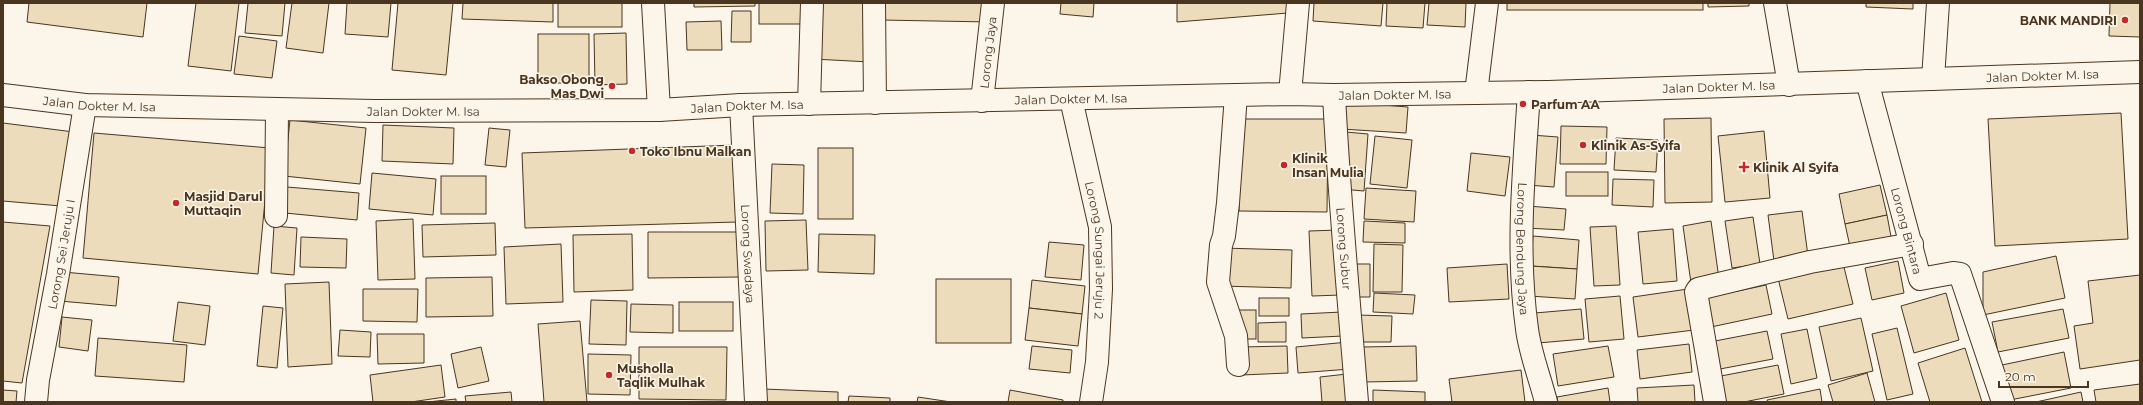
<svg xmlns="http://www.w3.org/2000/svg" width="2143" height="405" viewBox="0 0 2143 405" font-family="Montserrat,sans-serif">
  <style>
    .building { fill: #ecdcbc; stroke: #4a3520 }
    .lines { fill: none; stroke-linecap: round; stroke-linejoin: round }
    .street-casing { stroke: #4a3520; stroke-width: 24 }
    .secondary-casing { stroke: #4a3520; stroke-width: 24 }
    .street { stroke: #fbf6e9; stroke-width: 22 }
    .secondary { stroke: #fbf6e9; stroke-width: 22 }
    .poi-dot { fill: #c62828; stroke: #fbf6e9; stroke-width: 1.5 }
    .labels { text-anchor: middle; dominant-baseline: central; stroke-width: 3; stroke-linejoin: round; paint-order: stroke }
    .poi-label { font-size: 12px; font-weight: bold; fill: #4a3520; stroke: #fbf6e9; text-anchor: start }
    .street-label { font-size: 12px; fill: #4a3520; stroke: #fbf6e9 }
  </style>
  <rect width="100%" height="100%" fill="#fbf6e9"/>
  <!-- building -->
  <g class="building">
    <path d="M29,3H147L143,37L27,22Z"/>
    <path d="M196,3H239L231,71L188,66Z"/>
    <path d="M248,3H285L282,36L245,33Z"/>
    <path d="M292,3H329L323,53L286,48Z"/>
    <path d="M347,3H391L388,37L345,34Z"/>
    <path d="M398,3H453L446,75L392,70Z"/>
    <path d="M463,3H553V22L462,19Z"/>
    <rect x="558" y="3" width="64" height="24"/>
    <path d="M694,3H755V6L694,7Z"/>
    <rect x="759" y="3" width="43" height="21"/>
    <path d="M815,3H873L870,62L813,59Z"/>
    <path d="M882,3H990V22L881,20Z"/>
    <path d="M1061,3H1094L1093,17L1060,14Z"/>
    <path d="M1177,3H1288V13L1177,22Z"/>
    <path d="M1314,3H1383L1381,26L1313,21Z"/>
    <path d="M1387,3H1425L1423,28L1386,26Z"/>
    <path d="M1429,3H1466L1465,27L1427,25Z"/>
    <rect x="1507" y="3" width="196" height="7"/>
    <path d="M1708,3H1749V6L1708,7Z"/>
    <path d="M1866,3H1913V9L1866,7Z"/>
    <path d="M2110,3H2140V37L2109,36Z"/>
    <path d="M732,11H751V42H731Z"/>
    <path d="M721,21L722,50H687L686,22Z"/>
    <path d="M626,33L627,84L595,85L594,34Z"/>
    <rect x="538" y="34" width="51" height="49"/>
    <path d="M239,36L277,41L272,78L234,74Z"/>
    <path d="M1342,102L1408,107L1406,133L1341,129Z"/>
    <path d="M2121,113L2128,239L1995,246L1988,119Z"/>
    <path d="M1711,118L1712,202L1665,203L1664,119Z"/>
    <path d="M1240,119H1328L1327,212L1239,211Z"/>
    <path d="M290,120L366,128L360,184L284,176Z"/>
    <path d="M3,123L74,132L61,206L3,201Z"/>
    <path d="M383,125L454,128L453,164L382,161Z"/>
    <path d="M1561,126L1607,127L1606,164H1560Z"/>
    <path d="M489,128L510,130L506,167L485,165Z"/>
    <path d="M1764,131L1770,198L1725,202L1718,136Z"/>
    <path d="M1346,132L1368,134L1364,191L1341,189Z"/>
    <path d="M94,133L270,148L258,274L83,258Z"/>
    <path d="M1531,135L1558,137L1554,187L1527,185Z"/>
    <path d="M1375,136L1412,140L1407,188L1370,184Z"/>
    <path d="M1616,138L1658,140L1656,172L1614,170Z"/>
    <path d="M735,145L737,222L525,228L522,153Z"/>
    <rect x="818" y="148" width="35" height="71"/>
    <path d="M1471,153L1510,157L1505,196L1467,191Z"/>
    <path d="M772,164L804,165L803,214L770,213Z"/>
    <rect x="1566" y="172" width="42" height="24"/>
    <path d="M372,173L436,179L433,215L369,209Z"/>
    <rect x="441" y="176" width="45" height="38"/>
    <path d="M1613,179L1654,180L1653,207L1612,205Z"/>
    <path d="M1880,185L1887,215L1845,224L1839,194Z"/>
    <path d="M287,187L359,193L357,220L285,213Z"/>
    <path d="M1366,188L1416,191L1414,222L1364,219Z"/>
    <path d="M1528,206L1566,209L1564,230L1526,228Z"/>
    <path d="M1802,211L1808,256L1774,261L1768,215Z"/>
    <path d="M1887,215L1892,242L1851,251L1845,224Z"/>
    <path d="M1753,217L1760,264L1732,268L1725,221Z"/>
    <path d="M413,219L415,279L378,280L376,221Z"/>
    <path d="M806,220L808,270L766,271L765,221Z"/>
    <path d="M1364,221L1405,223V243L1363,242Z"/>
    <path d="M1711,221L1719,279L1691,283L1683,226Z"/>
    <path d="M3,222L50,226L22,383L3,381Z"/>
    <path d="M495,223L496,255L423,257L422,225Z"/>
    <path d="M274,226L297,228L294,275L271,273Z"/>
    <path d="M1616,226L1620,285L1594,286L1590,227Z"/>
    <path d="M1673,229L1677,281L1643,284L1638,232Z"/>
    <path d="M1338,230L1341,295L1312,296L1309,231Z"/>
    <path d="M648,232H741V277L648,278Z"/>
    <path d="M632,234L633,290L574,292L573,235Z"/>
    <path d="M819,234L875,235L874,274L818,272Z"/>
    <path d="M1533,236L1579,240L1577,269L1531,266Z"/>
    <path d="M301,237L347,239L346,268L300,267Z"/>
    <path d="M1049,242L1084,245L1081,280L1045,277Z"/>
    <path d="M561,244L563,302L506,304L504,247Z"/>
    <path d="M1374,244L1403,245L1402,292H1373Z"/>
    <path d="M1222,248L1292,250L1291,288L1221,286Z"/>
    <path d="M2056,256L2065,298L1983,315V272Z"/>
    <path d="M1898,261L1904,293L1872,300L1865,268Z"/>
    <path d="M1843,263L1853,304L1788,319L1778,278Z"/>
    <path d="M1354,264H1370V297H1353Z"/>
    <path d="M1507,264L1509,299L1449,302L1447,268Z"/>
    <path d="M1531,266L1577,269L1575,299L1529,296Z"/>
    <path d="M63,272L119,277L116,306L60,301Z"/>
    <path d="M2140,275V360L2080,369L2074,326L2093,323L2088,281Z"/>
    <path d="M492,277L493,316L426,317V278Z"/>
    <rect x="936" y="279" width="75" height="64"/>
    <path d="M1032,280L1085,286L1082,314L1029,308Z"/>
    <path d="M329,282L332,364L288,367L285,284Z"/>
    <path d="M1766,285L1772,314L1711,327L1705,298Z"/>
    <path d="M363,289H418L417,322L363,321Z"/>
    <path d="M1688,289L1694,330L1638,337L1633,297Z"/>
    <path d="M1374,293L1415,295L1413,314L1373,312Z"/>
    <path d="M1946,293L1959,340L1914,353L1901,306Z"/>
    <path d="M1620,296L1624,339L1589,342L1585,299Z"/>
    <rect x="1259" y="298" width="30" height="18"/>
    <path d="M591,300L627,301L626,345L589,344Z"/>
    <path d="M178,302L210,306L205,345L173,341Z"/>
    <rect x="679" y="302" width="54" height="29"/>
    <path d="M631,304L673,305V333L630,332Z"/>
    <path d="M263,306L283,308L277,368L257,366Z"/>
    <path d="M1029,308L1082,314L1078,346L1025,340Z"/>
    <path d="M1581,309L1584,339L1538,343L1535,313Z"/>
    <path d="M2063,309L2069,338L1998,352L1992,322Z"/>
    <rect x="1236" y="310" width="20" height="29"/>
    <path d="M1342,312L1343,336L1302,338L1301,314Z"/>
    <path d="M1357,315L1392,316L1391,342H1356Z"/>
    <path d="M62,317L92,320L88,351L59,347Z"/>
    <path d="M1861,318L1873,371L1831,381L1819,327Z"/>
    <path d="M580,321L587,402H544L538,324Z"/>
    <path d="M1286,322V342H1258V323Z"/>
    <path d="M1897,328L1913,394L1887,400L1872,334Z"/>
    <path d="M1807,329L1817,378L1791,384L1781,334Z"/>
    <path d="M340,330L371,332L370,357L338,356Z"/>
    <path d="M1767,331L1773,359L1720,369L1715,341Z"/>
    <path d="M377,334H424V363L378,364Z"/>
    <path d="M98,338L187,345L184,382L95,376Z"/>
    <path d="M1348,342L1350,369L1298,373L1296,347Z"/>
    <path d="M1689,344L1692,372L1640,379L1637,350Z"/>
    <path d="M1032,346L1072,350L1070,373L1029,369Z"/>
    <path d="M1287,346L1288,373L1242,375L1241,347Z"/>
    <path d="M1416,346L1417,381L1363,382L1362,347Z"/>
    <path d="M1608,346L1614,377L1558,386L1553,354Z"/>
    <path d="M481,347L489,381L458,388L451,354Z"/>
    <path d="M639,347H727L726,400L639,399Z"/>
    <path d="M1965,348L1982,402H1930L1918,363Z"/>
    <path d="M2064,352L2071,388L2010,400L2002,365Z"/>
    <path d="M588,354L631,355L630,395L588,394Z"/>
    <path d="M441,365L445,397L411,402H373L370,375Z"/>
    <path d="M1778,365L1784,394L1744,402H1726L1721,376Z"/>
    <path d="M1521,370L1525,402H1452L1449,379Z"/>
    <path d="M1867,373L1875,402H1833L1828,385Z"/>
    <path d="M1347,374L1350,402H1322L1320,377Z"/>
    <path d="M2140,384V402H2096L2094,390Z"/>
    <path d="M1694,385L1695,402H1638L1637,388Z"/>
    <path d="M1608,388L1610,402H1558L1557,397Z"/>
    <path d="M763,389L838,392V402H762Z"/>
    <path d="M1820,389L1822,402H1768L1767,400Z"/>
    <path d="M3,390L17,391L16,402H3Z"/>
    <path d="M1010,390L1063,400V402H1008Z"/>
    <path d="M1373,390L1425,392V402H1373Z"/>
    <path d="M511,392L512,402H466L465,396Z"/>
    <path d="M2081,392L2083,402H2036Z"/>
    <path d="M849,396L890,398V402H848Z"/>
    <path d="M918,397L951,402H917Z"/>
    <path d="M456,399V402H427Z"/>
  </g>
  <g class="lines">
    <defs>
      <g id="street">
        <path d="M653,3L659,110"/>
        <path d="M874,3L875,103"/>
        <path d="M1775,3L1789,85"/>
        <path d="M1933,79L1938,3"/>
        <path id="s1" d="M1867,81L1920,279L1953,273L1960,274L2003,402"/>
        <path id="s2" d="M1529,92C1524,171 1516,250 1527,329C1530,353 1540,378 1546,402"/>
        <path d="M1476,93L1487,3"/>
        <path d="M1290,94L1298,3"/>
        <path d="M1236,95L1228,203L1224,236L1221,245L1218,282L1236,336L1238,365"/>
        <path id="s3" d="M1334,95C1339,198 1349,300 1357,402"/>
        <path id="s4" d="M1071,99L1100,227L1101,289L1097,362L1091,402"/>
        <path id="s5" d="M982,101L993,3"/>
        <path d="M809,104L812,3"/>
        <path id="s6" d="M741,105L756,402"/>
        <path d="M276,216L277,110"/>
        <path id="s7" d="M36,402L38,380L58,274L85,105"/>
        <path d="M1715,402L1696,292L1698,289L1810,262L1912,244"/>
      </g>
      <g id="secondary">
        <path id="s8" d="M3,95L85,105L375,111L659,110L741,105L1290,94L1334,95L1548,92L2140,72"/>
      </g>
    </defs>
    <!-- street casing -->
    <use href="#street" class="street-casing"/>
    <!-- secondary casing -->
    <use href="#secondary" class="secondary-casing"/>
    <!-- street -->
    <use href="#street" class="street"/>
    <!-- secondary -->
    <use href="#secondary" class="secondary"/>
  </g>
  <!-- markers -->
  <g class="poi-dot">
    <circle cx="2125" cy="20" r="4"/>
    <circle cx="612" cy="86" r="4"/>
    <circle cx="1523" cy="104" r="4"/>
    <circle cx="1583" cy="145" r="4"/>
    <circle cx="632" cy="151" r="4"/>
    <circle cx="1284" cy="165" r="4"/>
    <path d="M1742 161h4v4h4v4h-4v4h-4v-4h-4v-4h4z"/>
    <circle cx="176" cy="203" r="4"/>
    <circle cx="609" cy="375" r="4"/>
  </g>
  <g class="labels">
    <!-- poi labels -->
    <g class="poi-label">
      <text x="2117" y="20" text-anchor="end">BANK MANDIRI</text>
      <text x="604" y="79" text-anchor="end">Bakso Obong<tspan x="604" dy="14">Mas Dwi</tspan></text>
      <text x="1531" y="104">Parfum AA</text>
      <text x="1591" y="145">Klinik As-Syifa</text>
      <text x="640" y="151">Toko Ibnu Malkan</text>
      <text x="1292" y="158">Klinik<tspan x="1292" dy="14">Insan Mulia</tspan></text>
      <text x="1753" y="167">Klinik Al Syifa</text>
      <text x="184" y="196">Masjid Darul<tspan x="184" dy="14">Muttaqin</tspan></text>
      <text x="617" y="368">Musholla<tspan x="617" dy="14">Taqlik Mulhak</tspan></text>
    </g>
    <!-- street labels -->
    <g class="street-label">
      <text stroke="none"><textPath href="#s5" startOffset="49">Lorong Jaya</textPath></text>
      <text stroke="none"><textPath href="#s8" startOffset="2041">Jalan Dokter M. Isa</textPath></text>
      <text stroke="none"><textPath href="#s8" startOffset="1717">Jalan Dokter M. Isa</textPath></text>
      <text stroke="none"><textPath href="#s8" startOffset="1393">Jalan Dokter M. Isa</textPath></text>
      <text stroke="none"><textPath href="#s8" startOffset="1069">Jalan Dokter M. Isa</textPath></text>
      <text stroke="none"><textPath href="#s8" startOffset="97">Jalan Dokter M. Isa</textPath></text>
      <text stroke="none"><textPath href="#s8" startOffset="745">Jalan Dokter M. Isa</textPath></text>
      <text stroke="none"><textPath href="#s8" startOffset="421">Jalan Dokter M. Isa</textPath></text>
      <text stroke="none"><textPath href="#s1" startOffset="155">Lorong Bintara</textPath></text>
      <text stroke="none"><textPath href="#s2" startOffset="157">Lorong Bendung Jaya</textPath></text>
      <text stroke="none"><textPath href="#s3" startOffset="154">Lorong Subur</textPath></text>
      <text stroke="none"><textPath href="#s4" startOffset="154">Lorong Sungai Jeruju 2</textPath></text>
      <text stroke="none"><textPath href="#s6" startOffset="149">Lorong Swadaya</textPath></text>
      <text stroke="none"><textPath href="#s7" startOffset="150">Lorong Sei Jeruju I</textPath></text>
    </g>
  </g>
  <!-- border -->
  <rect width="2143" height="405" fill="none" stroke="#4a3520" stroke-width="8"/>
  <!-- scale -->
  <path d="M1999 381v6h89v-6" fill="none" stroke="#4a3520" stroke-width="2"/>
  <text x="2005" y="381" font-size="12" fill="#4a3520" stroke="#fbf6e9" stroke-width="3" paint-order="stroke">20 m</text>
</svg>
